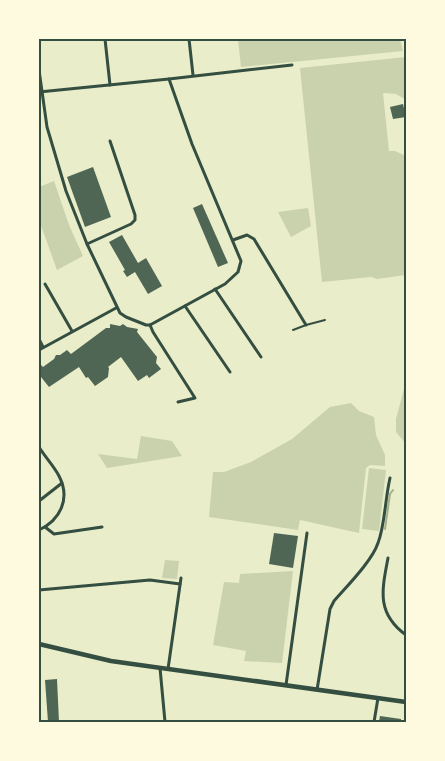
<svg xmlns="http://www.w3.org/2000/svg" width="445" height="761" viewBox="0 0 445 761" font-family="Georgia,serif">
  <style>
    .green { fill: #cad2ad }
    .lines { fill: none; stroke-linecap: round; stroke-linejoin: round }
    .stream { stroke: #a3b18a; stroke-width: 2 }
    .building { fill: #4f6655 }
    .service { stroke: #344e41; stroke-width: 2 }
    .minor { stroke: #344e41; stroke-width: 3 }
    .tertiary { stroke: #344e41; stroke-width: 4.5 }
    .neatline { fill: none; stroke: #344e41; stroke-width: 2 }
  </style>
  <rect width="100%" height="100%" fill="#e9edc9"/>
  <!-- green -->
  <g class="green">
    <path d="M238,39H400L403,51L241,67Z"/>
    <path d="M406,57V100L396,94L383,93L389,151H395L406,156V275L377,279L371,277L322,282L300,68Z"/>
    <path d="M54,181L69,225L83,256L57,270L39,220V187Z"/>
    <path d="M308,208L311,226L291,237L278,212Z"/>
    <path d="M406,381V444L396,432V419Z"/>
    <path d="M351,403L359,411L374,417L376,435L385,455V466L370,465L366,468L359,533L300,520L298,530L209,517L213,472H224L251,462L292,439L330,407Z"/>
    <path d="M141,436L172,441L182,456L107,468L98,454L137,459Z"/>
    <path d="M369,468L386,470L379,531L362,529Z"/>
    <path d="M165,560L179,561L177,579L162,578Z"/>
    <path d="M293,571L282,663L244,661L246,651L213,645L224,582L239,583L240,574Z"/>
  </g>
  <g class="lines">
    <!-- stream -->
    <path class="stream" d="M385,529L390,494L393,490"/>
  </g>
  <!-- building -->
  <g class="building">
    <path d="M403,104L406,117L393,119L390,107Z"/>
    <path d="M93,167L111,217L85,227L67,177Z"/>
    <path d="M202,204L228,263L218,267L193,208Z"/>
    <path d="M122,235L138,263L146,258L162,286L148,294L135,272L127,277L123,271L125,270L109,242Z"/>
    <path d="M110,324L120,326L123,324L127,327L138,329L137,332L157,357L156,363L161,369L149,378L147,375L138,381L121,357L108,367L109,368L108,377L95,386L88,377L86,378L79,367L49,387L41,377L39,379V367L41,365L43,367L54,359L56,355H60L67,350L71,354L106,328H110Z"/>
    <path d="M274,533L298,536L293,568L269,564Z"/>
    <path d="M57,679L59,722H48L45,680Z"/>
    <path d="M380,716L401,719V722H379Z"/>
  </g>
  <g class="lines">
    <!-- service -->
    <path class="service" d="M293,330L306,325L325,320"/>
    <!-- minor -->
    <g class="minor">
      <path d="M105,39L110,85"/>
      <path d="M189,39L193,75"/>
      <path d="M39,70L47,127L66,191L87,244L120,313L126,317L146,325H150L225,284L238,272L241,261L192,144L169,79"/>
      <path d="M39,92L169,79L292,65"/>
      <path d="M233,240L247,235L254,239L306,325"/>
      <path d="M87,244L131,224L135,220V215L110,141"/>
      <path d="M45,284L72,331"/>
      <path d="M215,289L261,357"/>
      <path d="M185,306L230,372"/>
      <path d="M150,325L153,332L195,398L178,402"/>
      <path d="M39,339L43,347"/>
      <path d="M39,350L116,308"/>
      <path d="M39,447C45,457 54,466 59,476C71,499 60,520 39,530"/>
      <path d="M39,501L62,483"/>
      <path d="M45,527L54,534L102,527"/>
      <path d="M388,558C382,590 376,613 406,635"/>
      <path d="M39,590L150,580L180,584"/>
      <path d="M160,668L165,722"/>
      <path d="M168,669L181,578"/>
      <path d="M286,685L307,533"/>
      <path d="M317,690L330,609L334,601C347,586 372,561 378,543C385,525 385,499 390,478"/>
      <path d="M374,722L378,698"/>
    </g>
    <!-- tertiary -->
    <path class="tertiary" d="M39,644L111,661L406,702"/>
  </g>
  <!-- border -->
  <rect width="445" height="761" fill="none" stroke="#fefae0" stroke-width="80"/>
  <rect x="40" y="40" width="365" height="681" class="neatline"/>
</svg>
